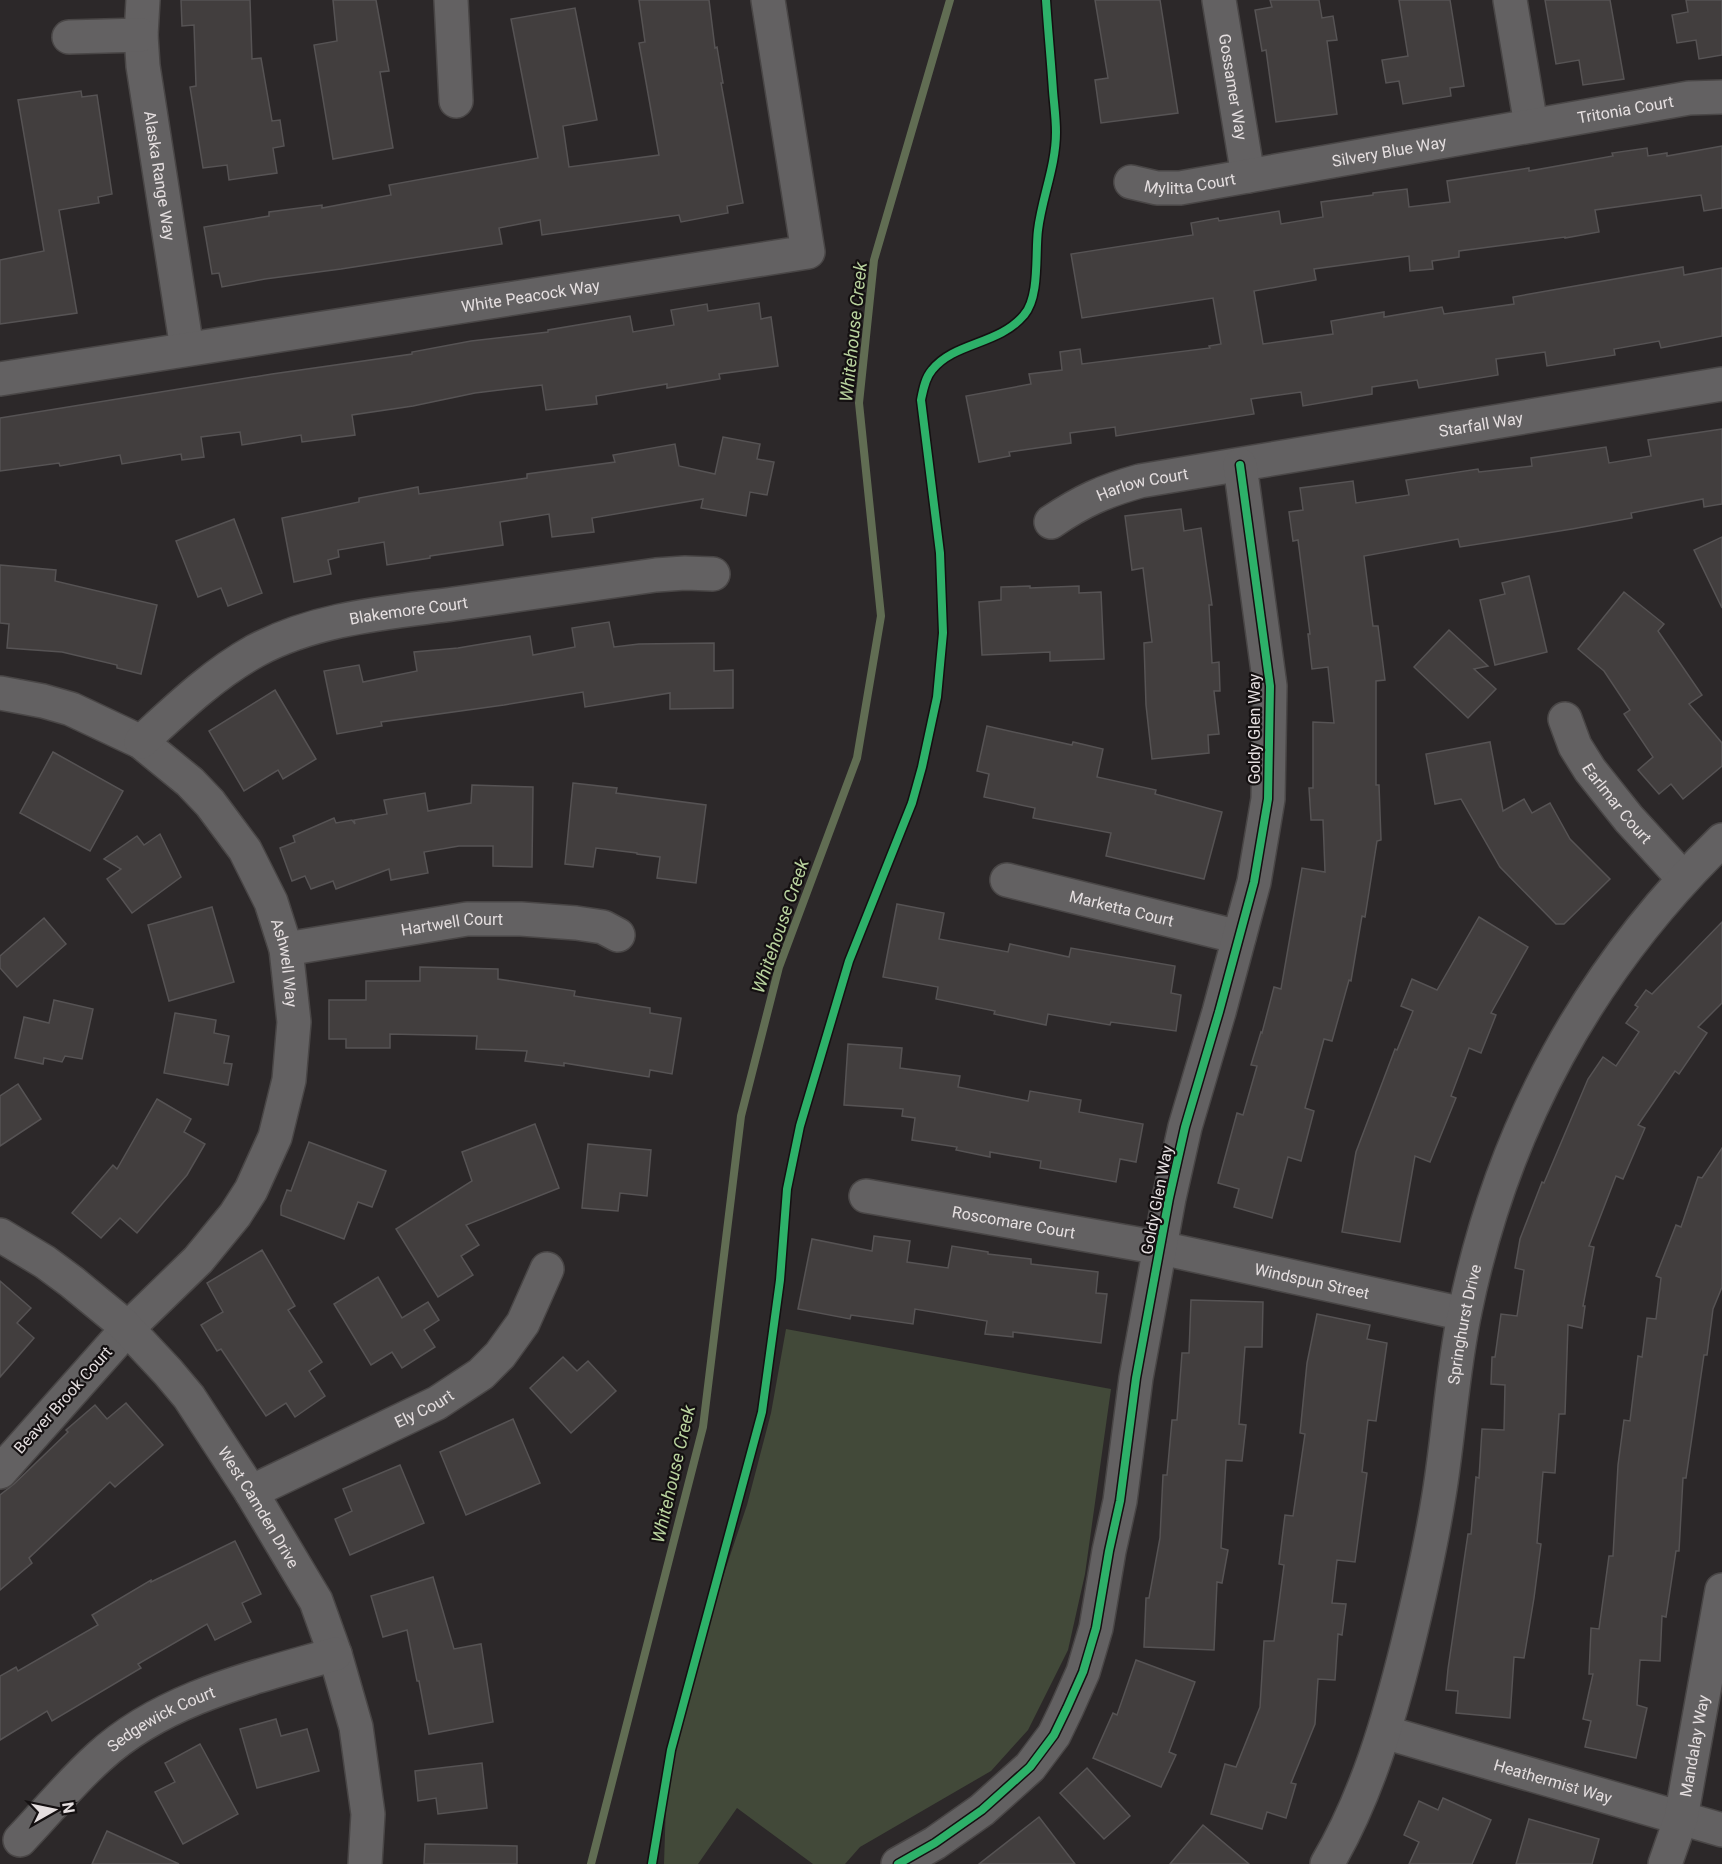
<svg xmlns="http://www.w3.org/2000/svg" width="1722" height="1864" viewBox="0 0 1722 1864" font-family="Roboto,sans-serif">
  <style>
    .green { fill: #424939 }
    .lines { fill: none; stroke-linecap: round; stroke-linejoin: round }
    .stream { stroke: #616d53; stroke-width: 8 }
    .building { fill: #423e3e; stroke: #565354; stroke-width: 1.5 }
    .minor-casing { stroke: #494646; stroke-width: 36 }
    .minor { stroke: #636162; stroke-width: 33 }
    .cycleway-casing { stroke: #141011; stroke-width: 11 }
    .cycleway { stroke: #2db169; stroke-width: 8 }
    .labels { text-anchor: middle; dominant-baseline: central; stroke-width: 4.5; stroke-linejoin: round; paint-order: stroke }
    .street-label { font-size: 16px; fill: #e5dfe0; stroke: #141011 }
    .water-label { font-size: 18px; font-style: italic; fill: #b9d39e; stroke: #141011 }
  </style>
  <rect width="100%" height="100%" fill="#2c2829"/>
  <!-- green -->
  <path class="green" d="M786,1329L1111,1389L1085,1574L1068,1650L1028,1730L991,1771L860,1847L845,1864H813L737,1808L698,1864H664L666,1802L688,1681L747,1505L771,1413Z"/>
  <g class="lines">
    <!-- stream -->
    <path class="stream" d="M591,1864L703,1427L741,1116L779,967L857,758L881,616L859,403L874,260L950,0"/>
  </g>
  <!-- building -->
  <g class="building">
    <path d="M181,0H250L252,59L261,58L272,121L280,120L284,146L273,148L277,173L229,180L227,165L203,168L190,87L196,86L194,25L182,26Z"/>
    <path d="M333,0H376L389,71L380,72L393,148L333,159L314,45L337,41Z"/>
    <path d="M639,0H709L715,48L717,47L723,83H721L743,203L727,206L728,213L681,222L679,215L542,235L540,220L499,228L502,244L341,269L265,279L222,287L219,273L212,274L204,227L269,216V212L322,205V208L391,195L389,185L538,158L511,19L575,8L597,120L563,126L569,167L659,155L639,43L645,42Z"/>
    <path d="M1095,0H1160L1178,113L1101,123L1095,80L1108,78Z"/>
    <path d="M1270,0H1319L1322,18L1333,16L1337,40L1327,41L1337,114L1276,122L1266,50L1262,51L1255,10L1272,7Z"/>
    <path d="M1399,0H1450L1464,86L1450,88L1451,96L1403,104L1399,81L1386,83L1382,60L1408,56Z"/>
    <path d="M1545,0H1610L1624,79L1583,85L1579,60L1556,64Z"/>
    <path d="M1686,0H1722V55L1699,59L1696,40L1677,43L1672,15L1688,12Z"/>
    <path d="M81,91L82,97L97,95L112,194L98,197L99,203L59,210L77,313L0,324V260L44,251L18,100Z"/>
    <path d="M1722,146V208L1704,211L1701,195L1595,210L1599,232L1565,238V237L1459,251V257L1432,261L1433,269L1410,271L1409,256L1314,269L1316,280L1254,291L1263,344L1333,334L1331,321L1384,312V317L1442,307L1444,314L1514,304L1513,297L1683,267L1684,275L1722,268V336L1661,348L1659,341L1614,349L1615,355L1547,366L1545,352L1496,359L1498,375L1419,388L1417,380L1372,387V394L1303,406L1301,392L1251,399L1254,414L1116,436L1115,427L1070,433L1071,443L1009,452L1010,456L979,462L966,396L1031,384L1029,374L1062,370L1060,352L1080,349L1082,364L1210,348L1209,346L1221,344L1213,298L1082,318L1071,254L1193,235L1191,223L1218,218L1219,221L1279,211L1281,224L1323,217L1321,202L1373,195V193L1407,189L1409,207L1450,202L1447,181L1529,168V171L1613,156L1612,153L1647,148L1648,156L1667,153V156Z"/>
    <path d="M759,303L761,319L771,317L778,366L719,374L720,379L667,388V384L596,396L597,404L546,410L542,385L475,393L413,406L352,415L355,435L302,442L301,435L242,445L240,432L201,437L204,457L182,460L181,454L122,464L120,455L60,466L59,463L0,471V418L272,374L412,354V352L471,341L548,332V330L630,316L633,332L674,325L671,310L707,304L708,311Z"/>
    <path d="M1722,429V504L1704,507L1703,499L1631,513L1632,518L1572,529L1460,547L1458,539L1364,556L1373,626H1378L1385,680L1376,681V785H1379L1381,840L1377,841L1365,917L1362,916L1351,981L1349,980L1332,1041L1324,1039L1305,1108L1314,1111L1301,1161L1288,1157L1272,1218L1234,1207L1239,1189L1218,1183L1237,1113L1243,1115L1257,1066L1251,1065L1261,1032L1262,1033L1274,987L1281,989L1302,868L1325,872L1323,820H1311L1309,788H1313V722L1334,723L1328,667L1312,669L1308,634H1310L1298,540L1293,541L1289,512L1303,510L1300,488L1353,481L1356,503L1409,495L1406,480L1478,469L1479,472L1532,466L1531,458L1606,447L1609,463L1651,456L1648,440Z"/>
    <path d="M723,437L760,444L757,459L774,462L767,495L750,492L746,516L701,508L703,499L592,518L594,532L552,537L549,514L500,522L503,545L430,556V558L387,565L384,542L338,550L339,557L328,560L331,574L294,582L282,518L359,502V498L418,487L419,494L527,478V474L615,462L613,455L675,444L679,466L715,474Z"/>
    <path d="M1181,509L1184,531L1201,528L1212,605H1209L1212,663L1219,662L1220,691H1214L1219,734L1208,735L1209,753L1152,759L1146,705L1144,643L1152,642L1143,568L1132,570L1125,516Z"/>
    <path d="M234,519L262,593L228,606L221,588L198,597L176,541Z"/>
    <path d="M1722,537V608L1694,550Z"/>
    <path d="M0,565L56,570L55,581L157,605L141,674L117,668V665L62,652L7,648L9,624L0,623Z"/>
    <path d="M1529,576L1547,652L1495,665L1480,600L1505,594L1502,583Z"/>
    <path d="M1030,586V588L1079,586V593L1101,592L1104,659L1050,661V652L982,655L979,602L1001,600V587Z"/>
    <path d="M1624,592L1664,624L1658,631L1702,695L1689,704L1722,743V766L1683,799L1671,784L1659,794L1638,770L1653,757L1624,714L1630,710L1604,671L1578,649Z"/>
    <path d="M609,622L614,647L639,644L714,643V671L733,670V708L670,709V693L585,707L583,692L504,705L381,722L382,726L337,734L324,671L359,665L363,682L417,671L414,652L458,648L530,636L533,655L575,647L572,628Z"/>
    <path d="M1449,630L1488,666L1474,669L1496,689L1468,718L1414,667Z"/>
    <path d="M275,690L316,759L283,779L278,770L244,791L209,731Z"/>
    <path d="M987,726L1072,745L1073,742L1103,749L1097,777L1156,790L1155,794L1222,812L1204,879L1106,856L1111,833L1033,818L1035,808L984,797L989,774L977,771Z"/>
    <path d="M1490,742L1503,811L1524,799L1532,813L1550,803L1570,839L1610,879L1564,924H1556L1500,867L1461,799L1435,804L1426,754Z"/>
    <path d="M53,752L123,791L90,851L20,813Z"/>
    <path d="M573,783L617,788L616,793L706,805L696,883L657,878L660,857L637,854V853L596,848L593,867L565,864Z"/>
    <path d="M472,785L533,787L532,867L493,866V846H459L424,852L428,873L391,880L389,869L336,889L333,881L311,889L305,876L292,881L280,848L295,842L293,836L334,818L336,823L352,820L355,824L354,820L387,814L384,800L425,793L428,811L471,803Z"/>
    <path d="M160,834L181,877L132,913L107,879L121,869L104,859L137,836L144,845Z"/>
    <path d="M897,904L944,913L939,939L1008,952L1010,944L1069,957L1071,948L1175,966L1171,993L1181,995L1176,1031L1111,1022L1110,1025L1048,1014L1046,1025L994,1014L995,1011L936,999L938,987L883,977Z"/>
    <path d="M212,907L234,982L169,1001L148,925Z"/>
    <path d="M1479,917L1528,947L1491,1013L1496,1015L1481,1053L1469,1048L1451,1096L1456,1098L1430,1162L1415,1156L1400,1242L1342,1232L1356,1152L1395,1049L1397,1050L1413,1011L1401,1006L1412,979L1437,990Z"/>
    <path d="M44,918L66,944L17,987L0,968V956Z"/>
    <path d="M1722,922V1003L1698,1027L1707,1033L1679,1074L1675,1071L1638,1125L1645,1128L1623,1179L1616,1176L1589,1246L1594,1247L1583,1306H1585L1582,1328L1568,1325L1565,1414H1559L1555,1473L1543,1472L1537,1543L1541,1544L1534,1598L1524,1658L1514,1657L1510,1718L1456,1713L1458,1691L1446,1690L1448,1669L1468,1534H1471L1476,1477L1479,1478L1482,1429L1504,1430L1505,1385L1491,1384L1492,1357H1495L1501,1314L1517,1316L1524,1270L1515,1268L1520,1239L1542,1182L1544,1183L1588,1079L1603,1057L1616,1066L1639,1032L1626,1023L1638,1007L1635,1005L1646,990L1652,994Z"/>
    <path d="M420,967L498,969V979L575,991L574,996L650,1008V1013L681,1018L672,1074L650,1070L649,1077L564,1063V1066L525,1061L527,1051L476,1049L477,1036L390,1034V1048H346V1039H329V1000H366V981H420Z"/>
    <path d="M54,1000L93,1009L82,1059L65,1056L62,1062L44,1058L43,1064L15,1058L24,1017L49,1023Z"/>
    <path d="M175,1013L216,1020L214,1033L229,1036L224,1063L232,1064L228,1085L164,1073Z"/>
    <path d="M848,1044L902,1048L900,1068L960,1076L958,1087L1028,1101L1030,1091L1081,1100L1079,1112L1143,1124L1136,1162L1120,1159L1116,1182L1040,1168L1041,1161L990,1152V1157L956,1150L957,1147L912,1140L915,1118L902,1116L903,1109L844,1105Z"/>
    <path d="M18,1084L41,1119L0,1146V1096Z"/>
    <path d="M157,1099L191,1119L184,1132L205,1144L187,1175L137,1233L120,1218L101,1238L72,1213L113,1165L117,1169Z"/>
    <path d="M535,1124L559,1188L466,1225L479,1245L461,1256L473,1275L438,1297L396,1229L472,1181L462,1152Z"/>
    <path d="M309,1142L386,1171L372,1207L358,1202L344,1239L281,1215V1206L287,1190L291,1191Z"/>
    <path d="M588,1144L651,1150L647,1196L620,1193L618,1211L582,1208Z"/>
    <path d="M1722,1148V1287L1713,1309L1707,1355H1704L1686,1478H1683L1679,1551H1676L1666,1617L1662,1616L1660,1661L1640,1660L1637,1705L1647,1708L1636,1758L1585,1747L1591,1721L1583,1719L1593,1674H1589L1591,1628L1599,1629L1609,1556H1613L1618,1465L1624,1420L1630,1421L1638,1356L1642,1357L1647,1318L1656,1319L1661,1278L1656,1276L1676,1225L1681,1227L1698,1177L1702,1178Z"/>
    <path d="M874,1236L910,1241L907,1262L948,1268L952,1246L988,1252V1254L1031,1259V1264L1098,1272L1096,1293L1107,1294L1101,1343L1013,1332V1337L985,1334L987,1321L915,1309L913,1324L851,1315L850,1319L798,1309L812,1239L872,1251Z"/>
    <path d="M262,1250L295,1306L288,1310L322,1362L309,1371L325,1396L295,1417L286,1403L266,1416L221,1349L217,1351L201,1325L223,1312L207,1283Z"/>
    <path d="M378,1277L402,1318L428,1302L439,1320L424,1330L435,1347L402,1368L392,1352L371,1365L334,1304Z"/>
    <path d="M0,1281L31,1308L17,1323L34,1338L0,1377Z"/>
    <path d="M1191,1300L1263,1302L1262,1347H1245L1239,1424L1246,1425L1242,1461L1226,1460L1221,1548L1228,1550L1222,1583L1217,1582L1214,1650L1144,1647L1146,1598H1149L1160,1538L1163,1475H1167L1172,1420H1177L1182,1353H1189Z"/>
    <path d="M1317,1314L1370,1325L1367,1339L1387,1343L1376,1421L1368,1420L1362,1472L1367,1473L1355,1562L1337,1560L1332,1603L1346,1604L1342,1635L1338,1634L1335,1680L1318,1679L1315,1724L1291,1783L1296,1784L1286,1818L1267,1812L1262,1829L1211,1814L1225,1764L1236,1767L1260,1707L1264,1641H1274L1284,1565L1279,1564L1285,1515L1293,1516L1305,1434L1300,1433L1307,1363Z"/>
    <path d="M563,1357L577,1371L588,1361L616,1391L571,1433L530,1388Z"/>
    <path d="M126,1403L163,1445L115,1487L110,1482L29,1558L32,1563L0,1590V1495L14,1484L68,1432L66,1430L95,1405L107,1419Z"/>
    <path d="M513,1419L540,1483L466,1515L440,1452Z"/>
    <path d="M400,1465L424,1523L350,1555L335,1519L352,1511L343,1489Z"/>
    <path d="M235,1541L261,1594L242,1603L251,1622L215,1640L207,1624L138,1664L141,1668L52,1721L47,1711L0,1740V1676L16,1667L18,1671L98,1625L92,1615L151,1580V1582Z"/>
    <path d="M433,1577L454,1649L481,1644L493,1722L429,1734L419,1681H417L407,1630L383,1637L371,1596Z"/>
    <path d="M1136,1660L1195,1682L1169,1752L1176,1755L1161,1787L1093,1758L1113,1713L1117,1715Z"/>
    <path d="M276,1719L281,1736L307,1729L319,1771L257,1788L240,1729Z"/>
    <path d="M200,1744L238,1814L183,1844L155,1792L175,1782L165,1763Z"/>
    <path d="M482,1763L487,1808L438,1814L436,1798L418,1801L415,1771Z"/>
    <path d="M1087,1768L1130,1816L1104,1839L1060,1793Z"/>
    <path d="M1443,1798L1491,1820L1472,1864H1409L1419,1842L1404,1835L1419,1801L1438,1810Z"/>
    <path d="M1039,1817L1075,1864H979Z"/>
    <path d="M1529,1819L1599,1839L1592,1864H1516Z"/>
    <path d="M1203,1825L1249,1864H1170Z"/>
    <path d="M107,1831L179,1864H92Z"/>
    <path d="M425,1844L517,1846V1864H424Z"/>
  </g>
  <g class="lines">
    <defs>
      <g id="minor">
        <path id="s1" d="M143,0L141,35L143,66L187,349"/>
        <path d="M451,0L456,101"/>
        <path id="s2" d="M1219,0L1248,176"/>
        <path d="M1510,0L1531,125"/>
        <path d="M69,37L141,35"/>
        <path id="s3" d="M1131,182L1157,188H1180L1689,98L1722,97"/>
        <path id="s4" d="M0,379L808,252L768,0"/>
        <path id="s5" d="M1051,522C1082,501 1104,491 1140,481L1722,384"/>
        <path id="s6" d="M0,693L43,701L71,709L141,742L190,782L210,803L245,850L271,902L286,949L294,1022L289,1080L275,1137L251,1190L235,1215L198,1260L127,1329L0,1472"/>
        <path id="s7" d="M1565,719L1575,746L1590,770L1629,819L1683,878"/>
        <path id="s8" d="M141,742C177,709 212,675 255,651C316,618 386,613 453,604C521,594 589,584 656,575L685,573L713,574"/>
        <path id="s9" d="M1007,880L1239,937"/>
        <path id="s10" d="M286,949L467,919H521L576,923L603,927L618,935"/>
        <path id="s11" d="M866,1196L1161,1248L1464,1314"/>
        <path id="s12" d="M0,1235L45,1262L72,1282L123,1324L168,1372L189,1397L251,1492L316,1601L335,1654L356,1727L368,1814L365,1864"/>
        <path id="s13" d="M251,1492L437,1403L481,1374L500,1355L523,1323L547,1269"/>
        <path id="s14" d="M1384,1732L1722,1830"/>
        <path id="s15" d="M20,1840C46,1813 70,1783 99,1757C163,1698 253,1678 335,1654"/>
        <path d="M898,1864L935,1843L982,1810L1030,1767L1054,1735L1067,1708L1083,1672L1096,1628L1109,1551L1120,1501L1136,1378L1169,1198L1185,1127L1219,1012L1254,882L1268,799L1270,686L1240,465"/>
        <path id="s16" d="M1327,1864C1367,1796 1389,1720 1408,1643C1420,1594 1431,1545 1439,1495C1449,1434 1452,1372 1465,1311C1502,1129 1589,969 1722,840"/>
        <path id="s17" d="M1665,1864L1681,1818L1722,1590"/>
      </g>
    </defs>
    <!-- minor casing -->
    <use href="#minor" class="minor-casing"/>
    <!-- minor -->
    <use href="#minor" class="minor"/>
    <defs>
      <g id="cycleway">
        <path d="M652,1864L671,1750L762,1412L780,1280L787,1189L800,1126L849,961L912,803L922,767L937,697L943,633L940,553L921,400C923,390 925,378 932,370C954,342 999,345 1024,315C1040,297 1035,253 1038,230C1042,197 1056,166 1056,132C1056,118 1054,104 1053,91C1051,61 1048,30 1046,0"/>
        <path d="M898,1864L935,1843L982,1810L1030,1767L1054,1735L1067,1708L1083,1672L1096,1628L1109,1551L1120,1501L1136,1378L1169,1198L1185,1127L1219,1012L1254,882L1268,799L1270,686L1240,465"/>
      </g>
    </defs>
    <!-- cycleway casing -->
    <use href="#cycleway" class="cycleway-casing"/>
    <!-- cycleway -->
    <use href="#cycleway" class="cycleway"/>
  </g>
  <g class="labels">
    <!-- street labels -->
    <g class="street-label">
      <text stroke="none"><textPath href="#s2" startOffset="88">Gossamer Way</textPath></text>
      <text stroke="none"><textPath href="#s3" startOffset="502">Tritonia Court</textPath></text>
      <text stroke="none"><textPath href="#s3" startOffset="262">Silvery Blue Way</textPath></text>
      <text stroke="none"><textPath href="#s1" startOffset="177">Alaska Range Way</textPath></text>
      <text stroke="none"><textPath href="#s3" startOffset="60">Mylitta Court</textPath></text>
      <text stroke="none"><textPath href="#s4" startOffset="537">White Peacock Way</textPath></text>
      <text stroke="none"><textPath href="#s5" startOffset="444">Starfall Way</textPath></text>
      <text stroke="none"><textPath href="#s5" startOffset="100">Harlow Court</textPath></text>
      <text stroke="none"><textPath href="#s8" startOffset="306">Blakemore Court</textPath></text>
      <text transform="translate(1254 729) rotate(-90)">Goldy Glen Way</text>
      <text stroke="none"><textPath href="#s7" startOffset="100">Earlmar Court</textPath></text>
      <text stroke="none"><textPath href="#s9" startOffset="118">Marketta Court</textPath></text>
      <text stroke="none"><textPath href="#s10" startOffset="168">Hartwell Court</textPath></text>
      <text stroke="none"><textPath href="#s6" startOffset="422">Ashwell Way</textPath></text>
      <text transform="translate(1157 1200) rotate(-79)">Goldy Glen Way</text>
      <text stroke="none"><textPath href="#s11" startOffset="150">Roscomare Court</textPath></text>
      <text stroke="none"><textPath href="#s11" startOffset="454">Windspun Street</textPath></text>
      <text stroke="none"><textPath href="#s16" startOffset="560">Springhurst Drive</textPath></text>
      <text transform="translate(63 1400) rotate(-48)">Beaver Brook Court</text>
      <text stroke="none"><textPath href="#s13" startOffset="192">Ely Court</textPath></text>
      <text stroke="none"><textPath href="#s12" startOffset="381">West Camden Drive</textPath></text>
      <text stroke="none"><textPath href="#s15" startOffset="188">Sedgewick Court</textPath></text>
      <text stroke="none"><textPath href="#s17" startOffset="122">Mandalay Way</textPath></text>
      <text stroke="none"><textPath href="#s14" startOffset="176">Heathermist Way</textPath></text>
    </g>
    <!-- water labels -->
    <g class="water-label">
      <text transform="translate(853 332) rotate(-84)">Whitehouse Creek</text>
      <text transform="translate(780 926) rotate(-71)">Whitehouse Creek</text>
      <text transform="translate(673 1474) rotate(-77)">Whitehouse Creek</text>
    </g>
  </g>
  <!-- north arrow -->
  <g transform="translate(54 1810) rotate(81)" stroke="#141011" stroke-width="4.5" paint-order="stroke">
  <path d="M0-4.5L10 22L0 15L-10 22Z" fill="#e5dfe0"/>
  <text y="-9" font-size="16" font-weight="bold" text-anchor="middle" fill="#e5dfe0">N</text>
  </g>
</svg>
